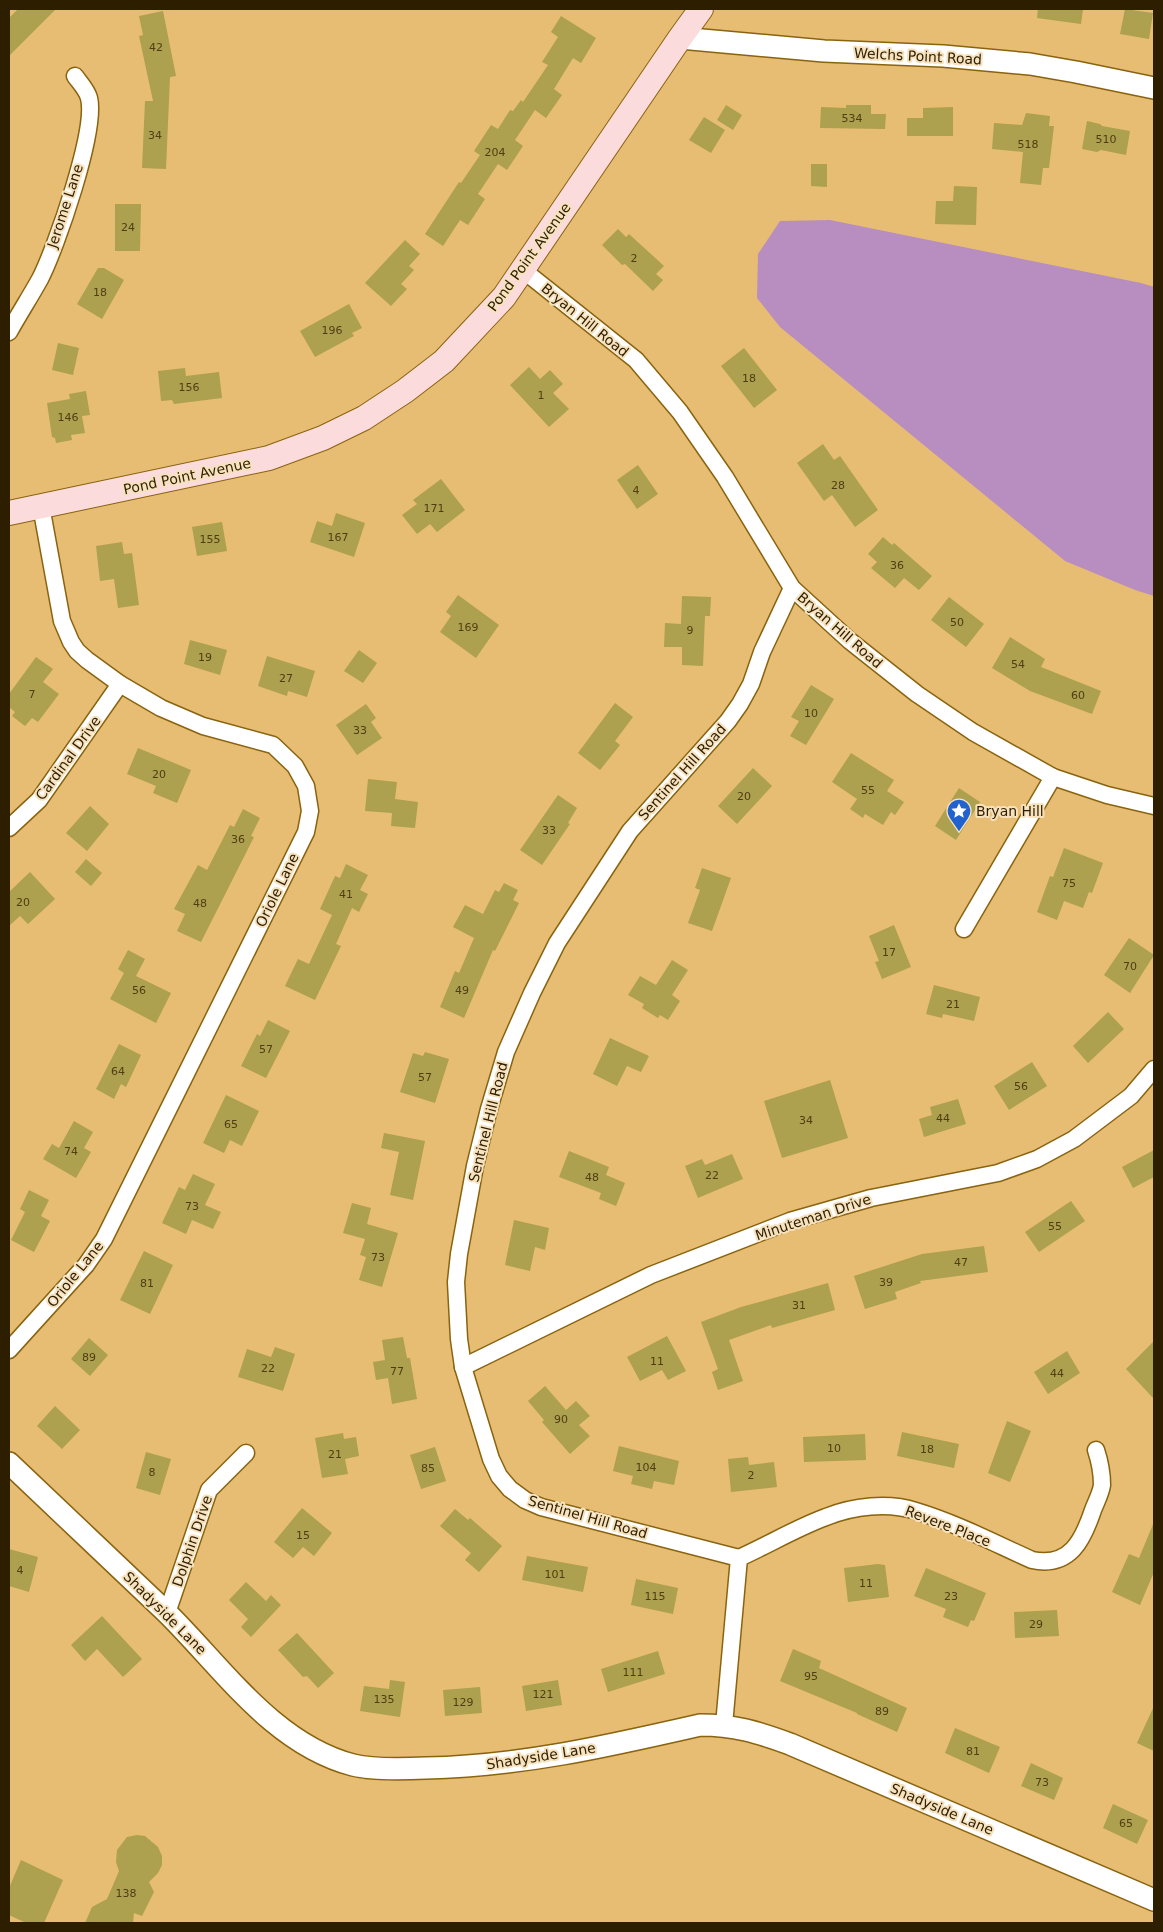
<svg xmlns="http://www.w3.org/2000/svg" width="1163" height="1932" viewBox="0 0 1163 1932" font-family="'DejaVu Sans',sans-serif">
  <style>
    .green { fill: #b78ebf }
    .building { fill: #ada04e }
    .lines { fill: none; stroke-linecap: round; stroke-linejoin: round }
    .minor-casing { stroke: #8a630f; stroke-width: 19 }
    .tertiary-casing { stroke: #8a630f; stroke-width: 24 }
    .secondary-casing { stroke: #8a630f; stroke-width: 26 }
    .minor { stroke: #fff; stroke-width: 16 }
    .tertiary { stroke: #fff; stroke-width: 21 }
    .secondary { stroke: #fbdbdc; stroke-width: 24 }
    .labels { text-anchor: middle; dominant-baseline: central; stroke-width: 4; stroke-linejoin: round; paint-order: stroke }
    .number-label { font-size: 11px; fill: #4e3e14 }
    .street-label { font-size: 14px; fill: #2e1e00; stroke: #f7e2be }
    .poi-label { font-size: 14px; fill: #2e1e00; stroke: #f7e2be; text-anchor: start }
  </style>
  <rect width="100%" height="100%" fill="#e7bd73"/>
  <!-- green -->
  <path class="green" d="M830,220L1141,283L1154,287V596L1135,590L1065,561L780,327L757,298L758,254L780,221Z"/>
  <!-- building -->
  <g class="building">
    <path d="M18,9H56L9,56V18Z"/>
    <path d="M1038,9H1083L1081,24L1037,18Z"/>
    <path d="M1125,9L1153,13L1149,39L1120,34Z"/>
    <path d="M163,11L176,76L170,77L166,169L142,168L145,101H153L139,36L143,35L139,16Z"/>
    <path d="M561,16L596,38L581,63L573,58L554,89L562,95L546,118L535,110L515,140L523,146L507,170L498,164L478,194L485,199L468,225L460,220L443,246L425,234L459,182L461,183L480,155L474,151L491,125L498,129L510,110L513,111L521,100L523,102L548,65L542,62L558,37L551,32Z"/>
    <path d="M726,105L742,115L733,130L717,120Z"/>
    <path d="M846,105H871V114H886L885,129L820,128L821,107L846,108Z"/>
    <path d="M953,107V136H907V118H923V108Z"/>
    <path d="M1026,113L1050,116L1049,126H1054L1049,168H1043L1041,185L1020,183L1023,152L992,149L994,123L1022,125Z"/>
    <path d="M704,117L725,130L711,153L689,140Z"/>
    <path d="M1087,121L1100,124L1102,126L1130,131L1126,155L1101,150L1097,152L1082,149Z"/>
    <path d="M811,164H827V187L811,186Z"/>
    <path d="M954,186L977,187L976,225L935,224L936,201H953Z"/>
    <path d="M115,204H141L140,251H115Z"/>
    <path d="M618,229L626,237L629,234L664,266L656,274L663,280L653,291L625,264L622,265L602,245Z"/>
    <path d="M405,240L420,254L409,266L414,270L401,284L407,289L391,306L365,283Z"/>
    <path d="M98,268H104L124,280L102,319L77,304Z"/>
    <path d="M349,304L362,328L352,333L354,336L315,357L300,331Z"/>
    <path d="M58,343L79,348L73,375L52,370Z"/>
    <path d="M744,348L777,390L754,408L721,366Z"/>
    <path d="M529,367L540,379L550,370L563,384L553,393L569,409L549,427L510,385Z"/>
    <path d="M185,368L186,376L219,372L222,398L174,404L172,400L161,401L158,371Z"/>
    <path d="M86,391L90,415L82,416L85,433L71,435L72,440L56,443L55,438L52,437L47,403L70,399L69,394Z"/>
    <path d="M823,444L834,460L840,456L878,510L855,527L832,495L824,501L797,463Z"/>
    <path d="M638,465L658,494L637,509L617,480Z"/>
    <path d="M441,479L465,510L437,532L430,524L417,534L402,515L417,504L413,500Z"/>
    <path d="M336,513L365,523L354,557L310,542L317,521L332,526Z"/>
    <path d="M222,522L227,551L197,556L192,527Z"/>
    <path d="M883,537L892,545L894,543L932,576L919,590L904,578L895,588L871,568L877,562L868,554Z"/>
    <path d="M122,542L124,554L132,553L139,605L118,608L114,579L100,581L96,546Z"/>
    <path d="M458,595L499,625L476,658L440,632L451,616L446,612Z"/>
    <path d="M682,596L711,597L710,616H705L703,666L682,665V647H664L665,623L681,624Z"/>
    <path d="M949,597L984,624L966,647L931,620Z"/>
    <path d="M1010,637L1045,659L1041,667L1101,691L1092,714L1030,691L992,668Z"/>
    <path d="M190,640L227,650L220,675L184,664Z"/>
    <path d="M359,650L377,663L363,683L344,671Z"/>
    <path d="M267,656L315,671L307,697L288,691L287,696L258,686Z"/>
    <path d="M36,657L53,669L43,682L59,694L38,722L32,718L25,726L12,716L15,712L9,707V694Z"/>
    <path d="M811,685L834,699L806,745L790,736L799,721L791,717Z"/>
    <path d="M615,703L633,717L615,741L620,745L600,770L578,753Z"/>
    <path d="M366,704L376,718L371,722L382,738L357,755L336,725Z"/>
    <path d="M138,748L191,770L177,803L153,793L156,786L127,774Z"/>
    <path d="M851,753L894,780L887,791L904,802L895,815L891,812L883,825L865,814L863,818L850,809L857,799L832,782Z"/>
    <path d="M753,768L772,786L737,824L718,806Z"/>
    <path d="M368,779L397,782L395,799L418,802L415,828L391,826L392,813L365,811Z"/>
    <path d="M959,788L980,802L956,840L935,826Z"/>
    <path d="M558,795L577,808L568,823L570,824L542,865L520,850Z"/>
    <path d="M90,806L109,824L87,851L66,833Z"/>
    <path d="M243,809L260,818L251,836L254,837L201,942L177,931L185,914L174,909L198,865L207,870L230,825L234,827Z"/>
    <path d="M1064,848L1103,863L1092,893L1089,892L1083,908L1064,901L1057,920L1037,912L1050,876L1053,877Z"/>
    <path d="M86,859L102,873L91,886L75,872Z"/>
    <path d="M346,864L368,875L360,890L368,894L359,912L352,908L336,944L341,946L315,1000L285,986L298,959L309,964L332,915L320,909L335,876L340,878Z"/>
    <path d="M702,868L731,878L712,931L688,923L700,890L695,888Z"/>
    <path d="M30,872L55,899L28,924L20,916L9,926V892Z"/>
    <path d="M504,883L518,890L513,900L519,903L495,951L493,950L464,1018L440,1007L455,971L459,973L474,938L453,927L465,905L483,914L495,890L499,892Z"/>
    <path d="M894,925L911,967L882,979L875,962L879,961L869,936Z"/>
    <path d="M1129,938L1154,955L1130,993L1104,975Z"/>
    <path d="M128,950L145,959L136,976L171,993L156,1023L110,999L124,973L118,969Z"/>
    <path d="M672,960L688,970L672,995L680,1001L668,1020L660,1015L658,1018L642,1008L644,1004L628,995L640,976L656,985Z"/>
    <path d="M934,985L980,997L974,1021L943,1014L942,1018L926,1014Z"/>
    <path d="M1108,1012L1124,1029L1088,1063L1073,1046Z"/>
    <path d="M268,1020L290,1031L266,1078L241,1066L257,1034L260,1036Z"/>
    <path d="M610,1038L649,1056L641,1072L627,1066L617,1086L593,1074Z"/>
    <path d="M119,1044L141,1055L126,1087L121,1084L114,1099L96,1089Z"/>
    <path d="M425,1052L449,1059L435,1103L400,1092L413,1053L423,1056Z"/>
    <path d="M1032,1062L1047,1086L1009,1110L994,1086Z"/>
    <path d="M830,1080L848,1138L782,1158L764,1101Z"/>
    <path d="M226,1095L259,1111L242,1146L230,1140L224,1153L203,1143Z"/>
    <path d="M958,1099L966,1124L924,1137L919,1119L932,1115L930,1107Z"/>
    <path d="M74,1121L93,1132L84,1148L91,1152L76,1178L43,1159L52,1144L59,1148Z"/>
    <path d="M384,1133L425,1141L413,1200L390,1195L399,1152L381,1148Z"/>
    <path d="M1154,1150V1177L1133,1188L1122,1167Z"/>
    <path d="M569,1151L609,1167L606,1175L625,1183L616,1206L599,1199L601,1193L559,1177Z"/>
    <path d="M732,1154L743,1179L698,1198L685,1166L702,1159L705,1165Z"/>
    <path d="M193,1174L215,1184L205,1205L221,1212L213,1229L192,1220L186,1234L162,1223L179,1187L185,1190Z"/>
    <path d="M29,1190L49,1200L41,1216L50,1221L34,1252L11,1240L25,1212L20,1209Z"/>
    <path d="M1071,1201L1085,1221L1039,1252L1025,1232Z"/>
    <path d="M352,1203L371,1208L367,1224L398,1233L382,1287L359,1280L366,1257L360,1255L365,1239L343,1233Z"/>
    <path d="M514,1220L549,1228L545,1250L535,1247L530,1271L505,1265Z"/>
    <path d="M984,1246L988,1272L920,1281L921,1283L895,1292L897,1299L865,1309L854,1276L922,1254Z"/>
    <path d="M144,1251L173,1265L150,1314L120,1300Z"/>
    <path d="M828,1283L835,1310L772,1328L771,1325L729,1340L743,1381L718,1390L712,1372L718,1369L701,1322L741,1307Z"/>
    <path d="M667,1336L686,1371L668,1380L662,1370L640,1381L627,1357Z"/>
    <path d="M403,1337L407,1358H410L417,1399L392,1404L388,1378L376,1380L373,1362L385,1360L382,1340Z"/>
    <path d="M89,1338L108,1355L90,1376L71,1359Z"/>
    <path d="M1154,1341V1399L1126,1369Z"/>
    <path d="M275,1347L295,1354L283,1391L238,1377L247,1349L271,1357Z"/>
    <path d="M1067,1351L1080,1373L1048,1394L1034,1372Z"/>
    <path d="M545,1386L566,1410L576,1401L590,1416L579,1425L590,1436L570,1454L542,1422L544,1420L528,1401Z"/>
    <path d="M55,1406L80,1430L62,1449L37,1426Z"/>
    <path d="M1007,1421L1031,1431L1010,1482L988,1473Z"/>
    <path d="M902,1432L959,1444L954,1468L897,1456Z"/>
    <path d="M343,1433L344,1439L356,1437L359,1456L345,1459L348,1474L322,1478L315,1438Z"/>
    <path d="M865,1434L866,1460L804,1462L803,1437Z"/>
    <path d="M619,1446L679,1461L674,1485L654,1481L652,1489L631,1484L633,1476L613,1471Z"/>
    <path d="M435,1447L446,1481L421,1489L410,1455Z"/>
    <path d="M146,1452L171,1459L160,1495L136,1488Z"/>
    <path d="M748,1457L749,1465L774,1462L777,1487L731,1492L728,1459Z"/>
    <path d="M302,1508L332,1533L314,1556L303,1547L293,1558L274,1542Z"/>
    <path d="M455,1509L468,1520L470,1518L502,1546L479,1572L465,1560L471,1553L440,1526Z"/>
    <path d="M1154,1522V1572L1140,1605L1112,1592L1129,1554L1139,1558Z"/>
    <path d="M9,1549L38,1557L29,1592L9,1586Z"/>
    <path d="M527,1556L588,1567L583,1592L522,1580Z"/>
    <path d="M878,1564L885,1565L889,1597L848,1602L844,1568Z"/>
    <path d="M926,1568L986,1593L974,1621L971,1620L968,1627L943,1617L946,1609L914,1596Z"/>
    <path d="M636,1579L678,1588L673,1614L631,1605Z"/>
    <path d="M246,1582L266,1601L271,1595L281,1605L251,1637L241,1627L248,1619L229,1600Z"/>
    <path d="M1057,1610L1059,1636L1015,1638L1014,1612Z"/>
    <path d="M102,1616L142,1659L123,1677L97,1649L85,1661L71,1645Z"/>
    <path d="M297,1633L334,1673L318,1688L307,1676L303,1677L278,1650Z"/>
    <path d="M793,1649L821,1661L819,1668L907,1708L897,1732L857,1714V1713L780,1681Z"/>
    <path d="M658,1651L665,1674L608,1692L601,1669Z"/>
    <path d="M390,1680L405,1682L400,1717L360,1711L364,1686L389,1689Z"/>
    <path d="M558,1680L562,1705L526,1711L522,1686Z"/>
    <path d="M480,1687L482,1713L445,1716L443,1690Z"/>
    <path d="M1154,1706V1751L1137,1743Z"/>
    <path d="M955,1728L1000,1747L989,1773L945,1753Z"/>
    <path d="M1031,1763L1063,1778L1054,1800L1021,1786Z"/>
    <path d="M1113,1804L1148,1820L1137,1844L1103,1828Z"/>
    <path d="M137,1835L145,1836L158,1847L162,1856V1865L158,1873L149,1882L154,1892L142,1916L134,1913L133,1923H85L92,1907L107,1899L119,1871L116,1862L117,1850L127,1837Z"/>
    <path d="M21,1860L63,1880L44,1923H26L9,1915V1888Z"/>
  </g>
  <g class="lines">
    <defs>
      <g id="minor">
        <path d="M523,270L636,360L680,412L725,477L792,588L850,641L917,694L973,732L1053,777L1107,795L1154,806"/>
        <path d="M9,332C19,314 30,297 40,279C56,248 97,130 89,98C87,90 80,83 75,76"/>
        <path d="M9,828L39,800L120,684"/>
        <path d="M964,929L1053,777"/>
        <path d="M9,1350L86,1265L104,1239L306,832L310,811L306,786L295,766L273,745L203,726L161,708L120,684L87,660L77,651L71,642L62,621L41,506"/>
        <path d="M463,1367L651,1275L790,1221L871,1198L998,1173L1037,1159L1074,1139L1131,1096L1154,1069"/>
        <path d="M739,1558L541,1507L525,1500L510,1489L499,1476L491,1459L463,1367L459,1339L456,1282L459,1254L475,1166L489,1109L506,1052L532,993L557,943L630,831L728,721L740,704L751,684L762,652L792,588"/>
        <path d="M167,1613L209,1490L246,1453"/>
        <path d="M724,1725L739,1558C768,1545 796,1528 826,1517C853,1506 888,1502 916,1511C956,1523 994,1543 1032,1560C1070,1568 1083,1540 1093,1510C1096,1502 1101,1493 1102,1485C1102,1472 1100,1462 1096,1450"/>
      </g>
      <g id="tertiary">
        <path d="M680,38L824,51L943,56L1030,64L1076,72L1154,88"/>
        <path d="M9,1463C61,1513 114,1562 166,1612C222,1667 273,1744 353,1765C373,1770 405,1769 426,1768C521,1766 608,1746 700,1725C735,1725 757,1732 790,1744L1154,1900"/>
      </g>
      <path id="secondary" d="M9,513L269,458L323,438L364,418L405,391L444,361L504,297L680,38L701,9"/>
    </defs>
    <!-- minor casing -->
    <use href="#minor" class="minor-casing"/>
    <!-- tertiary casing -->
    <use href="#tertiary" class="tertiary-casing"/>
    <!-- secondary casing -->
    <use href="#secondary" class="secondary-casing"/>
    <!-- minor -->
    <use href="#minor" class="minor"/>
    <!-- tertiary -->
    <use href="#tertiary" class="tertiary"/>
    <!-- secondary -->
    <use href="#secondary" class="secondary"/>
  </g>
  <!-- icons -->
  <defs>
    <symbol id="sight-pin" viewBox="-11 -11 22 30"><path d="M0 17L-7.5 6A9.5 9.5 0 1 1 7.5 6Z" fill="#2262ce" stroke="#f7e2be"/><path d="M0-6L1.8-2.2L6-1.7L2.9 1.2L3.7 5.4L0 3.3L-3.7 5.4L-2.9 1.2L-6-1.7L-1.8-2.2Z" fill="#fff"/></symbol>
  </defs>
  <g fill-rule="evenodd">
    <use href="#sight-pin" x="945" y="797" width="28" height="38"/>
  </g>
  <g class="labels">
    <!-- number labels -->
    <g class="number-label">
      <text x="156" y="47">42</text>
      <text x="852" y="118">534</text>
      <text x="155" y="135">34</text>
      <text x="1106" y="139">510</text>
      <text x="1028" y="144">518</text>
      <text x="495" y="152">204</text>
      <text x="128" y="227">24</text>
      <text x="634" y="258">2</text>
      <text x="100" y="292">18</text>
      <text x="332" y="330">196</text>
      <text x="749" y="378">18</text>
      <text x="189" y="387">156</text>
      <text x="541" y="395">1</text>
      <text x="68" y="417">146</text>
      <text x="838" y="485">28</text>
      <text x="636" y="490">4</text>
      <text x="434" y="508">171</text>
      <text x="338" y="537">167</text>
      <text x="210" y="539">155</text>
      <text x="897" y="565">36</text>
      <text x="957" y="622">50</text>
      <text x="468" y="627">169</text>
      <text x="690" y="630">9</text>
      <text x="205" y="657">19</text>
      <text x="1018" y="664">54</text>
      <text x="286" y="678">27</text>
      <text x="32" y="694">7</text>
      <text x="1078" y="695">60</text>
      <text x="811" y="713">10</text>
      <text x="360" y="730">33</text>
      <text x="159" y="774">20</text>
      <text x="868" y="790">55</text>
      <text x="744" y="796">20</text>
      <text x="549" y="830">33</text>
      <text x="238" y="839">36</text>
      <text x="1069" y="883">75</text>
      <text x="346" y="894">41</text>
      <text x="23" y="902">20</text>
      <text x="200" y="903">48</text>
      <text x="889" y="952">17</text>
      <text x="1130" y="966">70</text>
      <text x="139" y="990">56</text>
      <text x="462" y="990">49</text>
      <text x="953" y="1004">21</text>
      <text x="266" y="1049">57</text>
      <text x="118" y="1071">64</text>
      <text x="425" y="1077">57</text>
      <text x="1021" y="1086">56</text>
      <text x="943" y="1118">44</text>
      <text x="806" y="1120">34</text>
      <text x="231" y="1124">65</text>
      <text x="71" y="1151">74</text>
      <text x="712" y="1175">22</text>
      <text x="592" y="1177">48</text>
      <text x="192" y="1206">73</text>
      <text x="1055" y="1226">55</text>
      <text x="378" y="1257">73</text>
      <text x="961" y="1262">47</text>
      <text x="886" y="1282">39</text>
      <text x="147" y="1283">81</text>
      <text x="799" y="1305">31</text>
      <text x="89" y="1357">89</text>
      <text x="657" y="1361">11</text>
      <text x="268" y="1368">22</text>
      <text x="397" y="1371">77</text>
      <text x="1057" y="1373">44</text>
      <text x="561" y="1419">90</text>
      <text x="834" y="1448">10</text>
      <text x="927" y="1449">18</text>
      <text x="335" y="1454">21</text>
      <text x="646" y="1467">104</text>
      <text x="428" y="1468">85</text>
      <text x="152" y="1472">8</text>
      <text x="751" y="1475">2</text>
      <text x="303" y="1535">15</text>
      <text x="20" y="1570">4</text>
      <text x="555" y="1574">101</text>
      <text x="866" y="1583">11</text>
      <text x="655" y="1596">115</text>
      <text x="951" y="1596">23</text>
      <text x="1036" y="1624">29</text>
      <text x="633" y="1672">111</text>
      <text x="811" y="1676">95</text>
      <text x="543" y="1694">121</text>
      <text x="384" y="1699">135</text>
      <text x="463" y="1702">129</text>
      <text x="882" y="1711">89</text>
      <text x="973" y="1751">81</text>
      <text x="1042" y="1782">73</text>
      <text x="1126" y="1823">65</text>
      <text x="126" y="1893">138</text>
    </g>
    <!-- street labels -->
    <g class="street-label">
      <text transform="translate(918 56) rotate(3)">Welchs Point Road</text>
      <text transform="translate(65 206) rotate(-72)">Jerome Lane</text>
      <text transform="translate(529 257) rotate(-54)">Pond Point Avenue</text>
      <text transform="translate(585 320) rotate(39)">Bryan Hill Road</text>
      <text transform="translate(187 476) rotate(-12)">Pond Point Avenue</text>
      <text transform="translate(840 630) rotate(41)">Bryan Hill Road</text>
      <text transform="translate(68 758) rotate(-54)">Cardinal Drive</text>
      <text transform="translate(682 772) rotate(-48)">Sentinel Hill Road</text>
      <text transform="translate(277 890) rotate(-64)">Oriole Lane</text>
      <text transform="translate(488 1122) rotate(-76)">Sentinel Hill Road</text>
      <text transform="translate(813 1217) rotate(-18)">Minuteman Drive</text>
      <text transform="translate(75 1274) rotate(-51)">Oriole Lane</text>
      <text transform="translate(588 1517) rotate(16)">Sentinel Hill Road</text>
      <text transform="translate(948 1526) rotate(21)">Revere Place</text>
      <text transform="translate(192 1541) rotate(-71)">Dolphin Drive</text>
      <text transform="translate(165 1613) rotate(45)">Shadyside Lane</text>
      <text transform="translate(541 1756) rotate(-9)">Shadyside Lane</text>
      <text transform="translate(942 1809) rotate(23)">Shadyside Lane</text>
    </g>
    <!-- poi labels -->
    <g class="poi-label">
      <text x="976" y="811">Bryan Hill</text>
    </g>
  </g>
  <!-- border -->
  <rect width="1163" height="1932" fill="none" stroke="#2e1e00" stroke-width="20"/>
</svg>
